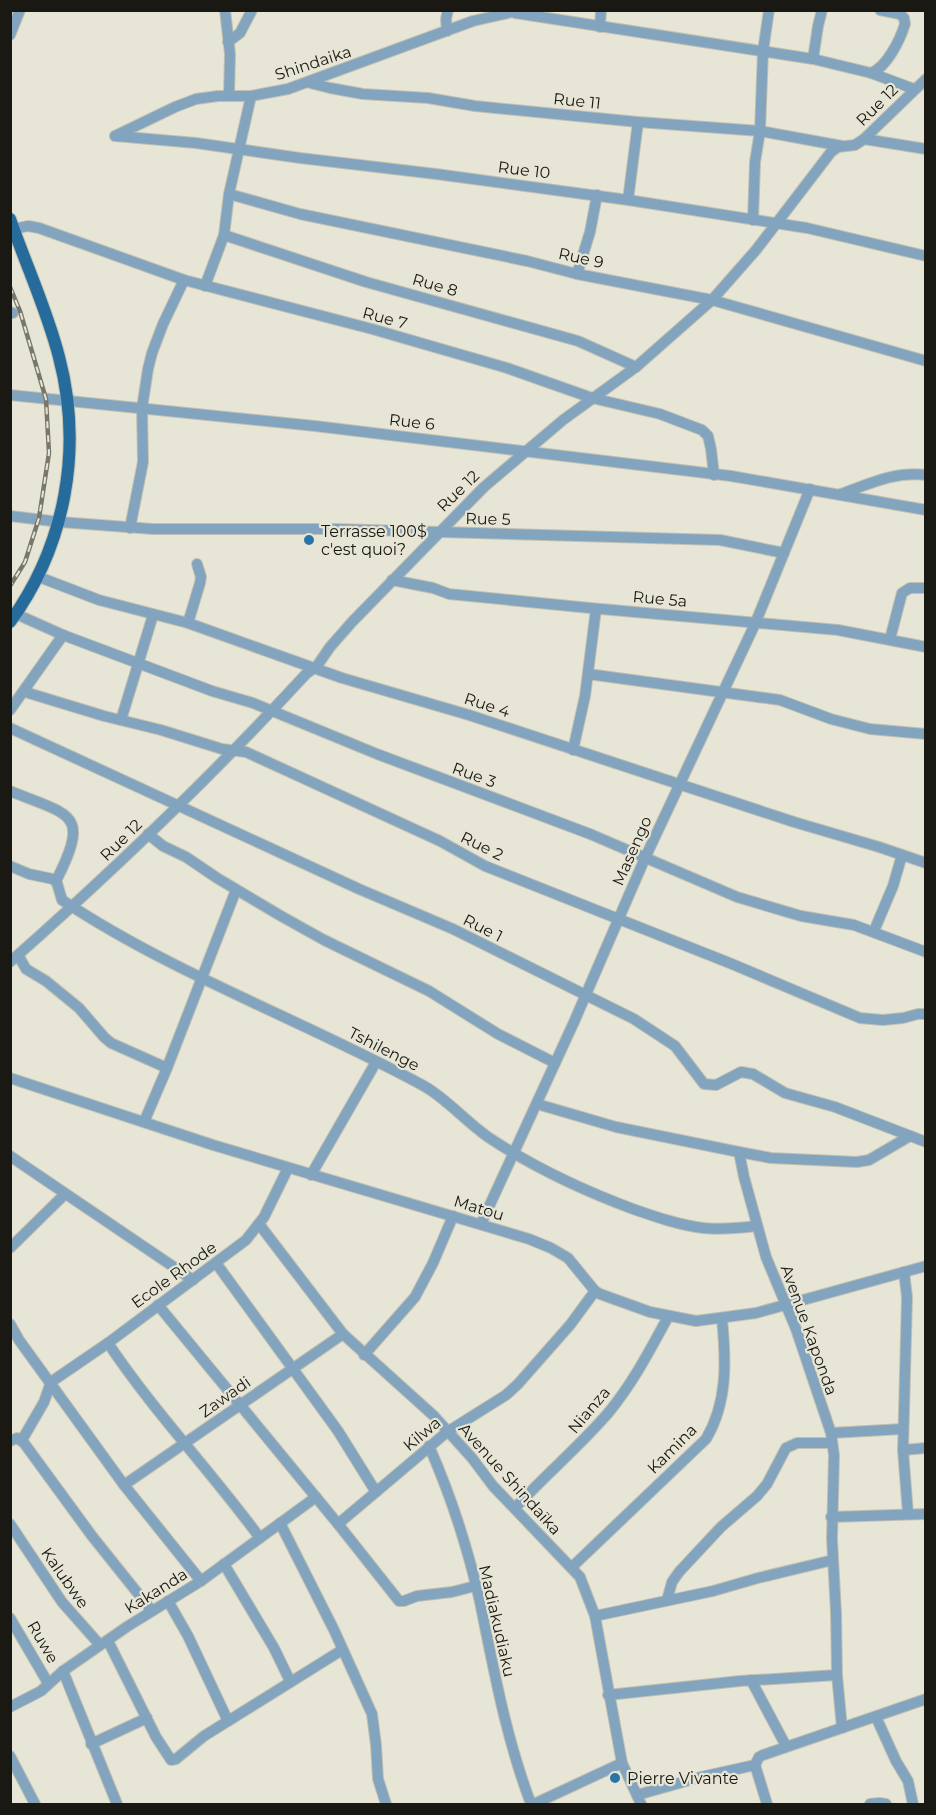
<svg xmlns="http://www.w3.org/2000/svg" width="936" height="1815" viewBox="0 0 936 1815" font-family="Montserrat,sans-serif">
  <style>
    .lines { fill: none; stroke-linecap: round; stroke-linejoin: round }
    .minor-casing { stroke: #c2c0b2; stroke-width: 12 }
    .major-casing { stroke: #c2c0b2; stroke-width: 14 }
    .minor { stroke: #82a4bf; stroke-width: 10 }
    .major { stroke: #256c9d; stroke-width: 12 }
    .rail-casing { stroke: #78776c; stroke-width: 4.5 }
    .rail { stroke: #e7e5d5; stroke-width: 2; stroke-dasharray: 7; stroke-linecap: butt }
    .poi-dot { fill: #2a74a8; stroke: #e7e5d5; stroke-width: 2 }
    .labels { text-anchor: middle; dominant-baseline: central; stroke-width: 4.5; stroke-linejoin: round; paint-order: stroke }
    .street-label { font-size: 16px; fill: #191812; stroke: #e7e5d5 }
    .poi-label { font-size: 16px; fill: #191812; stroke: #e7e5d5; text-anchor: start }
  </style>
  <rect width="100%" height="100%" fill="#e7e5d5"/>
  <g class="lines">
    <defs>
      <g id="minor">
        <path d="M225,10L230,54L229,95"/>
        <path d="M515,13L813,59L871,73L914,89"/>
        <path d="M600,27L601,10"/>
        <path d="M447,31L446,19L448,10"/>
        <path d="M10,35L20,10"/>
        <path d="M228,42L240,33L252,10"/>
        <path d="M813,59L818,26L822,10"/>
        <path d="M871,73C887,67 900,40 905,24L904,18L900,14L880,10"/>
        <path d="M310,83L330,88L363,94L428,98L475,106L638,122L760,131L842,146"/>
        <path d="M115,136L196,143L300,158L436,174L628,200L807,228L926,256"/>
        <path d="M115,136L175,107L196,99L218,96H251L288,89L473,21L521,10"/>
        <path d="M864,139L926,149"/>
        <path d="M229,194L300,214L527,261L577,274L712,300L926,361"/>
        <path d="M628,200L638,122"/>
        <path d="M753,220L755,162L760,131L763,51L769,10"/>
        <path d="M14,229L28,226L39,228L184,280L372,329L507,368L592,398L660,414L702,430L708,436L711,449L714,475"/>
        <path d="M224,235L366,282L578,341L636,367"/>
        <path d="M577,274L590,232L597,195"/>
        <path d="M205,286L224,235L229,194L251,96"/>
        <path d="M10,312L13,313"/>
        <path d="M10,395L315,426L731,476L926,510"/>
        <path d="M841,494C869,484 895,471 926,475"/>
        <path d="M10,516L60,522L153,529H336L720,540L784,553"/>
        <path d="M130,528L143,462L142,408L148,369L152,353L163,324L184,280"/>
        <path d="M39,577L99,600L188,623L342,678L469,715L794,822L879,847L926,863"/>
        <path d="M392,580L433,588L449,594L590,608L838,630L926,647"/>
        <path d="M16,614L63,635L212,691L253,703L377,754L590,834L737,897L801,916L854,925L926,952"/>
        <path d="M188,623L200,583L201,577L197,564"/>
        <path d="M890,639L902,593L910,588H926"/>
        <path d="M588,674L780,700L831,719L870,729L926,734"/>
        <path d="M25,692L104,716L161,730L222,749L246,752L440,841L485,866L732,964L860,1018L883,1020L903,1018L918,1014H926"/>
        <path d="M10,710L63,635"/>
        <path d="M121,720L153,615"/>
        <path d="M10,728L359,889L453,929L634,1019L675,1046L704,1084L716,1085L741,1072L753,1074L785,1093L835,1107L926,1142"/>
        <path d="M573,750L585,696L596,609"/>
        <path d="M10,791C71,816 91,812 56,881"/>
        <path d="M148,834L163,846L186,857L217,878L281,916L324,940L429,991L498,1034L555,1063"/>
        <path d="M10,866L29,874L53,879L57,883L62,900C175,975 305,1021 424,1086C447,1099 465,1121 488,1137C533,1167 582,1190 633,1209C656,1217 679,1225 703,1228C721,1230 739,1228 757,1226"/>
        <path d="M874,931L893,886L902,855"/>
        <path d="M18,955L26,969L46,981L79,1008L104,1037L111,1043L167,1068"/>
        <path d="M10,962C113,871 213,775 306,674L317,666L330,647L352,622L484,487L563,420L636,367L712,300L756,250L831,152L838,147L855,145L864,139L926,79"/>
        <path d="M10,1078L213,1145L529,1239L551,1248L568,1258L595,1291L600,1294L650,1312L696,1321L756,1313L926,1266"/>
        <path d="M537,1104L616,1127L739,1152L771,1158L857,1162L869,1160L910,1136"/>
        <path d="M144,1122L167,1068L236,890"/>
        <path d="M739,1152L744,1177L766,1257L796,1329L831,1433L834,1455L832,1539L836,1613L837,1675L842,1728"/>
        <path d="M10,1156L193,1280"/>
        <path d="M311,1175L376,1062"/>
        <path d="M259,1224L343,1334L434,1416L472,1458L493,1486L580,1577L595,1616L622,1763L641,1804"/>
        <path d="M481,1224L574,1022L645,858L755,624L810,489"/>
        <path d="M10,1248L65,1194"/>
        <path d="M216,1263L338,1431L376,1492"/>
        <path d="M904,1272L907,1297L903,1450L908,1514"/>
        <path d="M158,1305L338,1524L447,1432L506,1395L518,1384L570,1325L595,1291"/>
        <path d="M10,1324L19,1340L124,1485L201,1581"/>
        <path d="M108,1343C154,1412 211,1471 260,1538"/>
        <path d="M364,1355L415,1297L433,1263L453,1216"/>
        <path d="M831,1433L903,1429"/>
        <path d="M22,1440L44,1402L51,1382L108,1343L246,1240L264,1217L288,1168"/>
        <path d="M10,1441L17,1438L24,1443L92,1536L152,1611"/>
        <path d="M429,1446C451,1496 468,1549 480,1602C494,1671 506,1738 531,1804"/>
        <path d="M903,1450L926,1448"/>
        <path d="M124,1485L343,1334"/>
        <path d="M515,1508C545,1475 580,1446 609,1412C633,1383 650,1350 668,1317"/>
        <path d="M831,1517L926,1514"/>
        <path d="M280,1523L334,1630L372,1714L376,1745L378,1779L386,1804"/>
        <path d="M10,1524L62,1602L100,1645"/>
        <path d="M338,1524L399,1601H404L417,1596L452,1592L475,1586"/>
        <path d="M224,1564L274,1648L290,1681"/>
        <path d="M572,1567L706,1439C728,1402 726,1360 722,1319"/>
        <path d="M667,1600L672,1582L679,1572L721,1527L757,1496L767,1484L786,1448L797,1443H832"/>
        <path d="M168,1601L188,1636L228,1721"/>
        <path d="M595,1616L713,1591L758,1578L833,1560"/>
        <path d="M10,1618L48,1683"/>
        <path d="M108,1641L156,1737L171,1760L176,1759L204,1736L342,1650"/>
        <path d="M63,1671L117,1804"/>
        <path d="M751,1680L786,1746"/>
        <path d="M608,1695L740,1681L837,1675"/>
        <path d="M10,1707L41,1691L63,1671L128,1626L201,1581L316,1497"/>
        <path d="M876,1717L896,1761L908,1781L913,1804"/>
        <path d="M91,1744L147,1718"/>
        <path d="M10,1756L35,1804"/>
        <path d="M755,1765L767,1804"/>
        <path d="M637,1795L701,1777L755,1765L759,1757L763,1755L926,1699"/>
        <path d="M534,1804L622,1763"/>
        <path d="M870,1804L879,1803L886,1804"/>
      </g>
      <path id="major" d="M10,219C26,265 47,310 59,357C83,448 66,545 10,622"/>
    </defs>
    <!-- minor casing -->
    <use href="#minor" class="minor-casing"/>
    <!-- major casing -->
    <use href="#major" class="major-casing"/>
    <!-- minor -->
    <use href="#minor" class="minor"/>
    <!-- major -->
    <use href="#major" class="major"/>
    <defs>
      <path id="rail" d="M10,287L20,311L46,399L49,453L39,518L25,562L10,586"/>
    </defs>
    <!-- rail casing -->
    <use href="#rail" class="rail-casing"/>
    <!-- rail -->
    <use href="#rail" class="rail"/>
  </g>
  <!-- markers -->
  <g class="poi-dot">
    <circle cx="309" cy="540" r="6"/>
    <circle cx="615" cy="1778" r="6"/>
  </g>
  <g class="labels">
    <!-- street labels -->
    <g class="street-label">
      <text transform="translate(313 63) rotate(-18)">Shindaika</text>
      <text transform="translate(577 101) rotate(6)">Rue 11</text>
      <text transform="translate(877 105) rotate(-45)">Rue 12</text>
      <text transform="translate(524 170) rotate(7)">Rue 10</text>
      <text transform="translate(581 258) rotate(12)">Rue 9</text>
      <text transform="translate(435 285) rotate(16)">Rue 8</text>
      <text transform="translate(385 318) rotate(15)">Rue 7</text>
      <text transform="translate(412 422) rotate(6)">Rue 6</text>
      <text transform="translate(458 491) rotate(-44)">Rue 12</text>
      <text transform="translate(488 519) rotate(1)">Rue 5</text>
      <text transform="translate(660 599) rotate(5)">Rue 5a</text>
      <text transform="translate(487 705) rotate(18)">Rue 4</text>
      <text transform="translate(474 775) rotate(20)">Rue 3</text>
      <text transform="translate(121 840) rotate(-45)">Rue 12</text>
      <text transform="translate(482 846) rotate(26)">Rue 2</text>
      <text transform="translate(632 851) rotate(-66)">Masengo</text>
      <text transform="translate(483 928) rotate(27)">Rue 1</text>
      <text transform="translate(384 1049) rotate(27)">Tshilenge</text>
      <text transform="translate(479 1208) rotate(17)">Matou</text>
      <text transform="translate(174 1275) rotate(-36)">Ecole Rhode</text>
      <text transform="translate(809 1330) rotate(70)">Avenue Kaponda</text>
      <text transform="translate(225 1397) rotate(-35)">Zawadi</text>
      <text transform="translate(589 1410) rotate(-50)">Nianza</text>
      <text transform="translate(422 1434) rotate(-40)">Kilwa</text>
      <text transform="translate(672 1449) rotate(-45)">Kamina</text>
      <text transform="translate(510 1479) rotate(48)">Avenue Shindaïka</text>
      <text transform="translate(65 1578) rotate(55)">Kalubwe</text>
      <text transform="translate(156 1591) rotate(-32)">Kakanda</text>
      <text transform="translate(497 1621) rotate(77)">Madiakudiaku</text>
      <text transform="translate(43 1642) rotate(60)">Ruwe</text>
    </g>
    <!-- poi labels -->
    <g class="poi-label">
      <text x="321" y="531">Terrasse 100$<tspan x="321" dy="18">c'est quoi?</tspan></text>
      <text x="627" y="1778">Pierre Vivante</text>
    </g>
  </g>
  <!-- border -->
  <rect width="936" height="1815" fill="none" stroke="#191812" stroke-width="24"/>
</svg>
